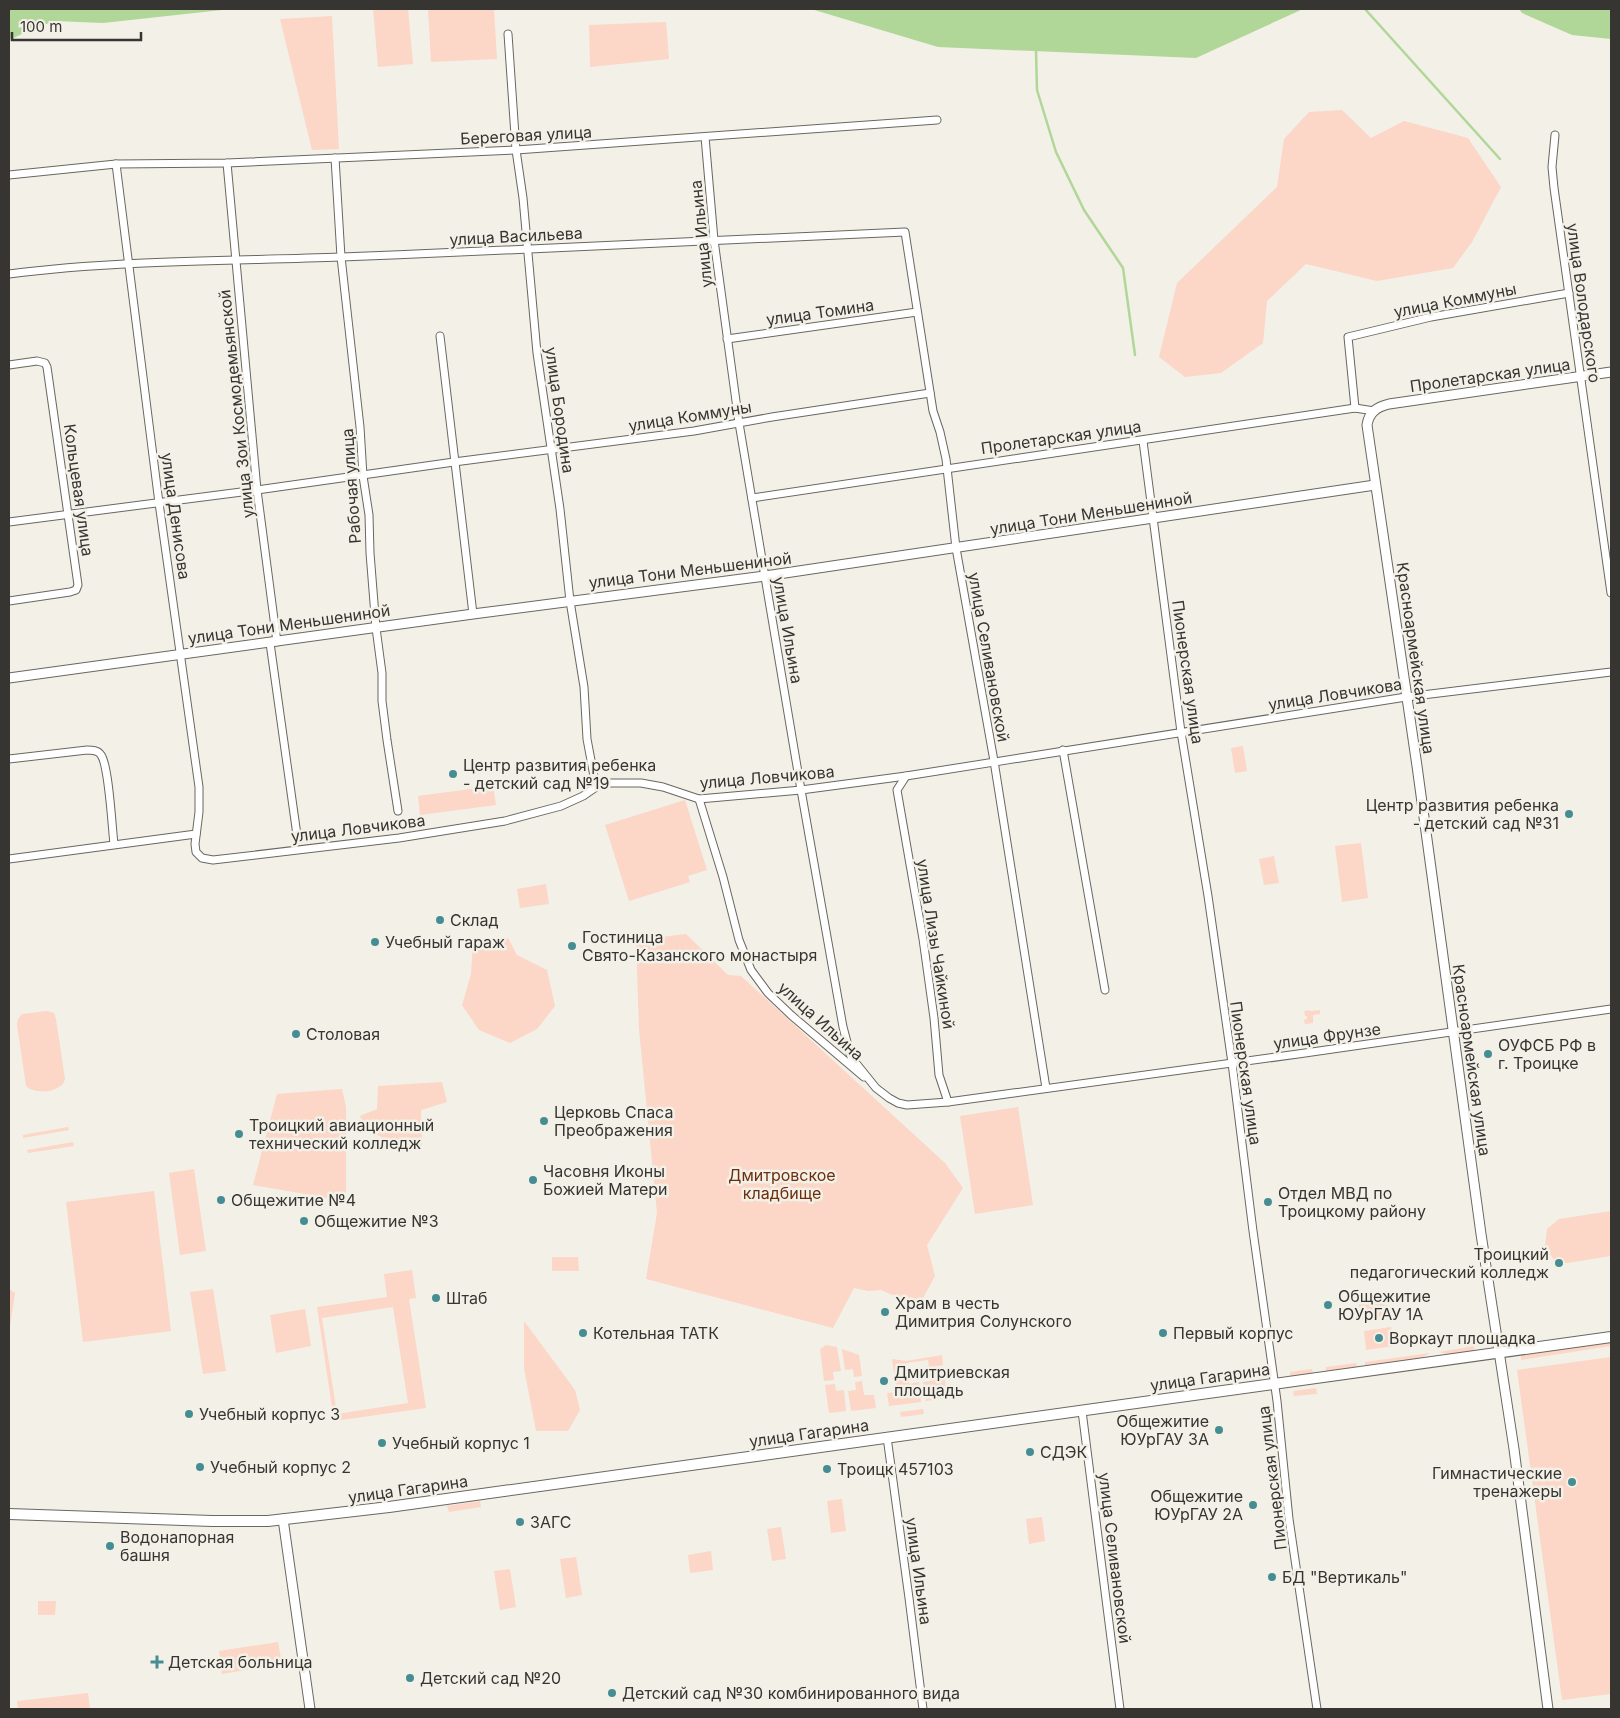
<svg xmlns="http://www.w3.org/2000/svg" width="1620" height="1718" viewBox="0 0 1620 1718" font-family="Inter,sans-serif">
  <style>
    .green { fill: #fcd6c6; fill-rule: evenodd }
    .water { fill: #b0d798 }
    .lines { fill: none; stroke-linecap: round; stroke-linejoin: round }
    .stream { stroke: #b0d798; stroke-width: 2.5 }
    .minor-casing { stroke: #6a6760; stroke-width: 9 }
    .tertiary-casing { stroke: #6a6760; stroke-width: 11 }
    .secondary-casing { stroke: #6a6760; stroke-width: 12 }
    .minor { stroke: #fff; stroke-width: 7 }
    .tertiary { stroke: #fff; stroke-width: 9 }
    .secondary { stroke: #fff; stroke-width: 10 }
    .poi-dot { fill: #458d92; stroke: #f3f0e7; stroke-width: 2 }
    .labels { text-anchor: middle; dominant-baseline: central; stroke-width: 5; stroke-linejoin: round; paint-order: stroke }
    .street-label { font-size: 16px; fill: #363532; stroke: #f3f0e7 }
    .poi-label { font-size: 16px; fill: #363532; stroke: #f3f0e7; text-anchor: start }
    .park-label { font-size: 16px; fill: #6d2e0d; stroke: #f3f0e7 }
  </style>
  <rect width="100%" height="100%" fill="#f3f0e7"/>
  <!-- green -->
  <g class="green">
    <path d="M373,9H408L413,64L378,67Z"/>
    <path d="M428,9H494L497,59L431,62Z"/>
    <path d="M332,16L339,149L312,150L280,19Z"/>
    <path d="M666,22L669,59L590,67L589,25Z"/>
    <path d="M1342,110L1371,138L1404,121L1468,138L1501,187L1472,242L1453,268L1377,281L1306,264L1267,301L1263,343L1221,373L1185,377L1159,357L1177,283L1277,187L1284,139L1309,112Z"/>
    <path d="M1243,746L1247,771L1235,773L1231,748Z"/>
    <path d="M493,786L496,805L420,815L418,796Z"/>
    <path d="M685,800L707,870L688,876L690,882L629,901L605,825Z"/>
    <path d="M1361,843L1368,898L1342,902L1335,846Z"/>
    <path d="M1274,856L1279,883L1264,885L1259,859Z"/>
    <path d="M546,884L549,904L520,908L517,889Z"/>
    <path d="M686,934L728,975L741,976L945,1163L963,1188L927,1245L935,1276L923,1298L909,1302L881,1290L868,1291L854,1288L833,1328L646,1279L657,1213L639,1029L636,940Z"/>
    <path d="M508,938L517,955L547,970L555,1006L537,1029L510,1043L479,1030L462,1005L471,974L473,941Z"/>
    <path d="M1310,1010V1011L1320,1010V1014L1313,1015V1023L1305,1024L1304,1020L1307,1019V1016H1305L1304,1011Z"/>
    <path d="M47,1011L54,1013L56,1019L65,1079C62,1093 35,1095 26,1086L17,1025L18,1019L22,1014Z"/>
    <path d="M442,1082L447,1102L421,1110L422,1147L397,1144L366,1130L360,1116L377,1109L378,1086Z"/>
    <path d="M342,1089L346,1107V1201L253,1185L277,1094Z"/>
    <path d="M1018,1107L1033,1205L975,1214L960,1116Z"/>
    <path d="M68,1127L69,1130L23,1138V1135Z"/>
    <path d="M73,1142L74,1146L28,1153L27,1150Z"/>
    <path d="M194,1169L206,1251L180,1255L169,1173Z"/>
    <path d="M154,1191L171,1331L83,1342L66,1202Z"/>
    <path d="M1611,1211V1256L1567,1263L1554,1260L1545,1246L1547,1229L1559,1219Z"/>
    <path d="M552,1257H578L579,1271H552Z"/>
    <path d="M412,1270L416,1298L409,1299L426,1408L334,1421L317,1307L387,1297L384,1274ZM393,1307L408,1403L337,1414L322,1318Z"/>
    <path d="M9,1289L15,1293L9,1334Z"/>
    <path d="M213,1289L226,1371L203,1374L190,1292Z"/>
    <path d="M1374,1296L1375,1302L1384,1301V1305H1388L1389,1310H1394L1395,1315L1361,1320L1358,1298Z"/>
    <path d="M305,1309L311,1346L276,1353L270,1315Z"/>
    <path d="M524,1321L575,1390L580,1410L568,1431H536L524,1368Z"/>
    <path d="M1391,1327L1394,1346L1366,1350L1364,1331Z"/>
    <path d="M1611,1341V1346L1521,1360V1355Z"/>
    <path d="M826,1345L837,1347L841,1371L833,1372L834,1380L824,1381L820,1349Z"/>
    <path d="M1474,1346V1351L1451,1355L1439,1352Z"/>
    <path d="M842,1349L859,1355L862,1376L854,1377L853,1369L845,1370Z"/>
    <path d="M1430,1353L1419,1359L1365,1367V1362Z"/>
    <path d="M942,1355L943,1365L929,1368L928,1360L906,1363L907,1372L894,1373L892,1359L906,1361Z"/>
    <path d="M1611,1357V1694L1562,1700L1517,1370Z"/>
    <path d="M1356,1363L1357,1367L1326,1371V1367Z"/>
    <path d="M1312,1369L1313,1373L1290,1376V1372Z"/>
    <path d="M944,1370L947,1398L926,1401L923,1382L931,1381L930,1372Z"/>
    <path d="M908,1375L909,1384L919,1382L921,1402L889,1406L887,1393L897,1392L895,1377Z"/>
    <path d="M862,1381L864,1395H874L876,1408L851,1411L848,1391L856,1390L855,1382Z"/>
    <path d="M835,1384L836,1391L844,1390L846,1411L829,1413L825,1385Z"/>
    <path d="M1316,1388L1317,1394L1294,1396L1293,1391Z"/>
    <path d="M923,1409L924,1414L901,1417L900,1412Z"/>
    <path d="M842,1499L846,1531L831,1533L827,1501Z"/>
    <path d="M480,1501L481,1507L449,1512L447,1506Z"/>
    <path d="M1042,1517L1045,1541L1029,1544L1026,1519Z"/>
    <path d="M781,1527L786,1559L772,1561L767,1529Z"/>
    <path d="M711,1551L713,1570L690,1573L688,1555Z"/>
    <path d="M576,1557L582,1595L566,1598L560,1559Z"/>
    <path d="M510,1569L516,1607L500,1610L494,1571Z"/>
    <path d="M38,1601H56L55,1615H38Z"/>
    <path d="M278,1642L282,1664L222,1674L219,1651Z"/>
    <path d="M88,1693L90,1709H18L17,1701Z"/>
  </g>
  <!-- water -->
  <g class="water">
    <path d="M9,9H231L103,23L55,21L35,28L9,40Z"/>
    <path d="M811,9H1303L1196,58L938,47Z"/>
    <path d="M1519,9H1611V39L1572,35L1522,13Z"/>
  </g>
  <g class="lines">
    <!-- stream -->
    <g class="stream">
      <path d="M1365,9L1500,159"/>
      <path d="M1036,51L1037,90L1056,152L1084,210L1123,268L1135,355"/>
    </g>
    <defs>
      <g id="minor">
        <path d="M508,34L516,150L523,198L537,353L560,509L570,601L584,687L587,739L596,787"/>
        <path d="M1555,135L1552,167L1554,188L1611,593"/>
        <path d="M705,137L714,240L739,423L801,790L843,1027L851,1057L876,1088L889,1098L898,1103L907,1105L948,1102L1298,1054L1611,1009"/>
        <path d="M335,158L341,257L360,427L363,476L369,515L370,553L376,628L382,673V701L387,740L398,811"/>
        <path d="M227,163L257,490L277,642"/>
        <path d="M116,164L159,503L199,787V812L195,844L196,852L202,858L213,860L399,838L505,821L561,806L583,796L596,787L608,783H641L663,787L699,799L801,790L906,776L1406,697L1611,672"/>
        <path d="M9,175L116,164L227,163L516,150L937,120"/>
        <path d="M9,274C119,260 231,261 342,257C530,250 718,240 905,232L933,411L940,432L946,459L956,548L994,761L1046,1088"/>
        <path d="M440,336L473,614"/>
        <path d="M727,339L917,312"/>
        <path d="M9,365L37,361L45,363L47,367L78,585L76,590L70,592L9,601"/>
        <path d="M1355,408L1348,337L1431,317L1569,293"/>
        <path d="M1143,441L1181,732L1208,896L1232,1063L1253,1231L1277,1401L1289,1519L1317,1709"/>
        <path d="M752,498L1355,408L1374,411"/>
        <path d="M9,522L257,490L454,462L694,431L772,417L930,393"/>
        <path d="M270,643L297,835"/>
        <path d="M1063,750L1105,990"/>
        <path d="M9,759L87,750C92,750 98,750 101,755C109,766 112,828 114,844"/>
        <path d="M906,776L897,790L923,939L934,1018L939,1075L948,1102"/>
        <path d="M699,799L723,877L739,940L751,970L768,993L791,1015L864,1077"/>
        <path d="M9,859L196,834"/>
        <path d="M1082,1411L1120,1709"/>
        <path d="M887,1437L909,1598L923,1709"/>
      </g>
      <g id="tertiary">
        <path d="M9,678L473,614L765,576L1375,485"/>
        <path d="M283,1519L310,1709"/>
        <path d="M1548,1709L1514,1449L1481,1234L1417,766L1367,425C1369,412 1377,407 1389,404L1611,372"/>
      </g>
      <path id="secondary" d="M9,1514L212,1521H268L389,1507L1611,1337"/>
    </defs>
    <!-- minor casing -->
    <use href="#minor" class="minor-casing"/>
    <!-- tertiary casing -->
    <use href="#tertiary" class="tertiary-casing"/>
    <!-- secondary casing -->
    <use href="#secondary" class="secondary-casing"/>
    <!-- minor -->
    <use href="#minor" class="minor"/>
    <!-- tertiary -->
    <use href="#tertiary" class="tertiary"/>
    <!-- secondary -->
    <use href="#secondary" class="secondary"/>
  </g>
  <!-- markers -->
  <g class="poi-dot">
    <circle cx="453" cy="774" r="5"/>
    <circle cx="1569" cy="814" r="5"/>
    <circle cx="440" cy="920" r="5"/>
    <circle cx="375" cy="942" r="5"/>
    <circle cx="572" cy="946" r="5"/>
    <circle cx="296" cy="1034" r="5"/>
    <circle cx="1488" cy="1054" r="5"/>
    <circle cx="544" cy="1121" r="5"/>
    <circle cx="239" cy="1134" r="5"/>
    <circle cx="533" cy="1180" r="5"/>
    <circle cx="221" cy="1200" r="5"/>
    <circle cx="1268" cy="1202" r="5"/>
    <circle cx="304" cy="1221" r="5"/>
    <circle cx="1559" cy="1263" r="5"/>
    <circle cx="436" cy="1298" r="5"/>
    <circle cx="1328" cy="1305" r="5"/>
    <circle cx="885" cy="1312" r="5"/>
    <circle cx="583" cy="1333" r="5"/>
    <circle cx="1163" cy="1333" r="5"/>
    <circle cx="1379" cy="1338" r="5"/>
    <circle cx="884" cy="1381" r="5"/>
    <circle cx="189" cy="1414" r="5"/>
    <circle cx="1219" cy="1430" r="5"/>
    <circle cx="382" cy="1443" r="5"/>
    <circle cx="1030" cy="1452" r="5"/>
    <circle cx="200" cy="1467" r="5"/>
    <circle cx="827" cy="1469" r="5"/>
    <circle cx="1572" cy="1482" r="5"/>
    <circle cx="1253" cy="1505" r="5"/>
    <circle cx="520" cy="1522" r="5"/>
    <circle cx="110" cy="1546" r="5"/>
    <circle cx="1272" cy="1577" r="5"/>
    <path d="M154.5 1654.5h5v5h5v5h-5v5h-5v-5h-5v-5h5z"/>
    <circle cx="410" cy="1678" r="5"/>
    <circle cx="612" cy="1693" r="5"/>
  </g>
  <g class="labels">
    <!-- street labels -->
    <g class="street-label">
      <text transform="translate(526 135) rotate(-3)">Береговая улица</text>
      <text transform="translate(701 234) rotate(-96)">улица Ильина</text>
      <text transform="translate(516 236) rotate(-3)">улица Васильева</text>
      <text transform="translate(1455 300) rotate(-11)">улица Коммуны</text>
      <text transform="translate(1584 303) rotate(82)">улица Володарского</text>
      <text transform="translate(820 312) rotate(-8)">улица Томина</text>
      <text transform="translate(1490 375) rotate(-8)">Пролетарская улица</text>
      <text transform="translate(236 404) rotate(-96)">улица Зои Космодемьянской</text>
      <text transform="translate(560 410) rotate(82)">улица Бородина</text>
      <text transform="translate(690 416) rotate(-9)">улица Коммуны</text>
      <text transform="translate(1061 437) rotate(-8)">Пролетарская улица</text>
      <text transform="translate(351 486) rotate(-94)">Рабочая улица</text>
      <text transform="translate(79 490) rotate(82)">Кольцевая улица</text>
      <text transform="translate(1091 513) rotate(-9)">улица Тони Меньшениной</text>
      <text transform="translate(176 516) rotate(82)">улица Денисова</text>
      <text transform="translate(690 570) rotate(-7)">улица Тони Меньшениной</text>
      <text transform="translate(289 624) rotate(-8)">улица Тони Меньшениной</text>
      <text transform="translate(788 630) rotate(80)">улица Ильина</text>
      <text transform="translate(989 657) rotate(80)">улица Селивановской</text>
      <text transform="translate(1416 658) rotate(82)">Красноармейская улица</text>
      <text transform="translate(1188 672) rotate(82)">Пионерская улица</text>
      <text transform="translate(1335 694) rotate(-9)">улица Ловчикова</text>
      <text transform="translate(767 777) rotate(-5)">улица Ловчикова</text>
      <text transform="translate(358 828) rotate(-7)">улица Ловчикова</text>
      <text transform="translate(936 944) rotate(81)">улица Лизы Чайкиной</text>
      <text transform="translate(821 1021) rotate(42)">улица Ильина</text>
      <text transform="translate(1327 1036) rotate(-8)">улица Фрунзе</text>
      <text transform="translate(1472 1060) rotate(82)">Красноармейская улица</text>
      <text transform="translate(1246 1073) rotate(82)">Пионерская улица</text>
      <text transform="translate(1210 1377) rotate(-8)">улица Гагарина</text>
      <text transform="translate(809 1433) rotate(-8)">улица Гагарина</text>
      <text transform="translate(1272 1478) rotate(-97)">Пионерская улица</text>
      <text transform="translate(408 1489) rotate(-8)">улица Гагарина</text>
      <text transform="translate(1115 1558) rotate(83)">улица Селивановской</text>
      <text transform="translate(919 1571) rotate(82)">улица Ильина</text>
    </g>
    <!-- poi labels -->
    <g class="poi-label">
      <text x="463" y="765">Центр развития ребенка<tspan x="463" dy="18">- детский сад №19</tspan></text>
      <text x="1559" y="805" text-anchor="end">Центр развития ребенка<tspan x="1559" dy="18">- детский сад №31</tspan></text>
      <text x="450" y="920">Склад</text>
      <text x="582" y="937">Гостиница<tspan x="582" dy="18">Свято-Казанского монастыря</tspan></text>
      <text x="385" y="942">Учебный гараж</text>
      <text x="306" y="1034">Столовая</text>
      <text x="1498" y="1045">ОУФСБ РФ в<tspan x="1498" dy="18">г. Троицке</tspan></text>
      <text x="554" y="1112">Церковь Спаса<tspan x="554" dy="18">Преображения</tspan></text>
      <text x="249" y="1125">Троицкий авиационный<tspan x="249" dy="18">технический колледж</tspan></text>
      <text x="543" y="1171">Часовня Иконы<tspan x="543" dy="18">Божией Матери</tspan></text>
      <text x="1278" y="1193">Отдел МВД по<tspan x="1278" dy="18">Троицкому району</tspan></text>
      <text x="231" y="1200">Общежитие №4</text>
      <text x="314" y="1221">Общежитие №3</text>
      <text x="1549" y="1254" text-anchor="end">Троицкий<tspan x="1549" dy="18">педагогический колледж</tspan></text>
      <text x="1338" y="1296">Общежитие<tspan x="1338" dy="18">ЮУрГАУ 1А</tspan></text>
      <text x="446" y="1298">Штаб</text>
      <text x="895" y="1303">Храм в честь<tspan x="895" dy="18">Димитрия Солунского</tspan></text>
      <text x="593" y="1333">Котельная ТАТК</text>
      <text x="1173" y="1333">Первый корпус</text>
      <text x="1389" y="1338">Воркаут площадка</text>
      <text x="894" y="1372">Дмитриевская<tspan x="894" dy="18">площадь</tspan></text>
      <text x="199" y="1414">Учебный корпус 3</text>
      <text x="1209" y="1421" text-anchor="end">Общежитие<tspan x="1209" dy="18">ЮУрГАУ 3А</tspan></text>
      <text x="392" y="1443">Учебный корпус 1</text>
      <text x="1040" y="1452">СДЭК</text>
      <text x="210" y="1467">Учебный корпус 2</text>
      <text x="837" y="1469">Троицк 457103</text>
      <text x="1562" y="1473" text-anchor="end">Гимнастические<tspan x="1562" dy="18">тренажеры</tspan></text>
      <text x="1243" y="1496" text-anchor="end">Общежитие<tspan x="1243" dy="18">ЮУрГАУ 2А</tspan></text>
      <text x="530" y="1522">ЗАГС</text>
      <text x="120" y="1537">Водонапорная<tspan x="120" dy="18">башня</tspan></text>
      <text x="1282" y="1577">БД "Вертикаль"</text>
      <text x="168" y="1662">Детская больница</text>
      <text x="420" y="1678">Детский сад №20</text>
      <text x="622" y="1693">Детский сад №30 комбинированного вида</text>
    </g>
    <!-- park labels -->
    <g class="park-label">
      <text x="782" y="1175">Дмитровское<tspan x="782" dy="18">кладбище</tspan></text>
    </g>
  </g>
  <!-- border -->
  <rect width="1620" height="1718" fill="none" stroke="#363532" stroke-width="20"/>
  <!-- scale -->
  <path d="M12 32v8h129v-8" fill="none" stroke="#363532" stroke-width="2.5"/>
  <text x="20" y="32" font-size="15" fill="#363532" stroke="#f3f0e7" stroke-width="4" paint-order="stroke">100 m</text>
</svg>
